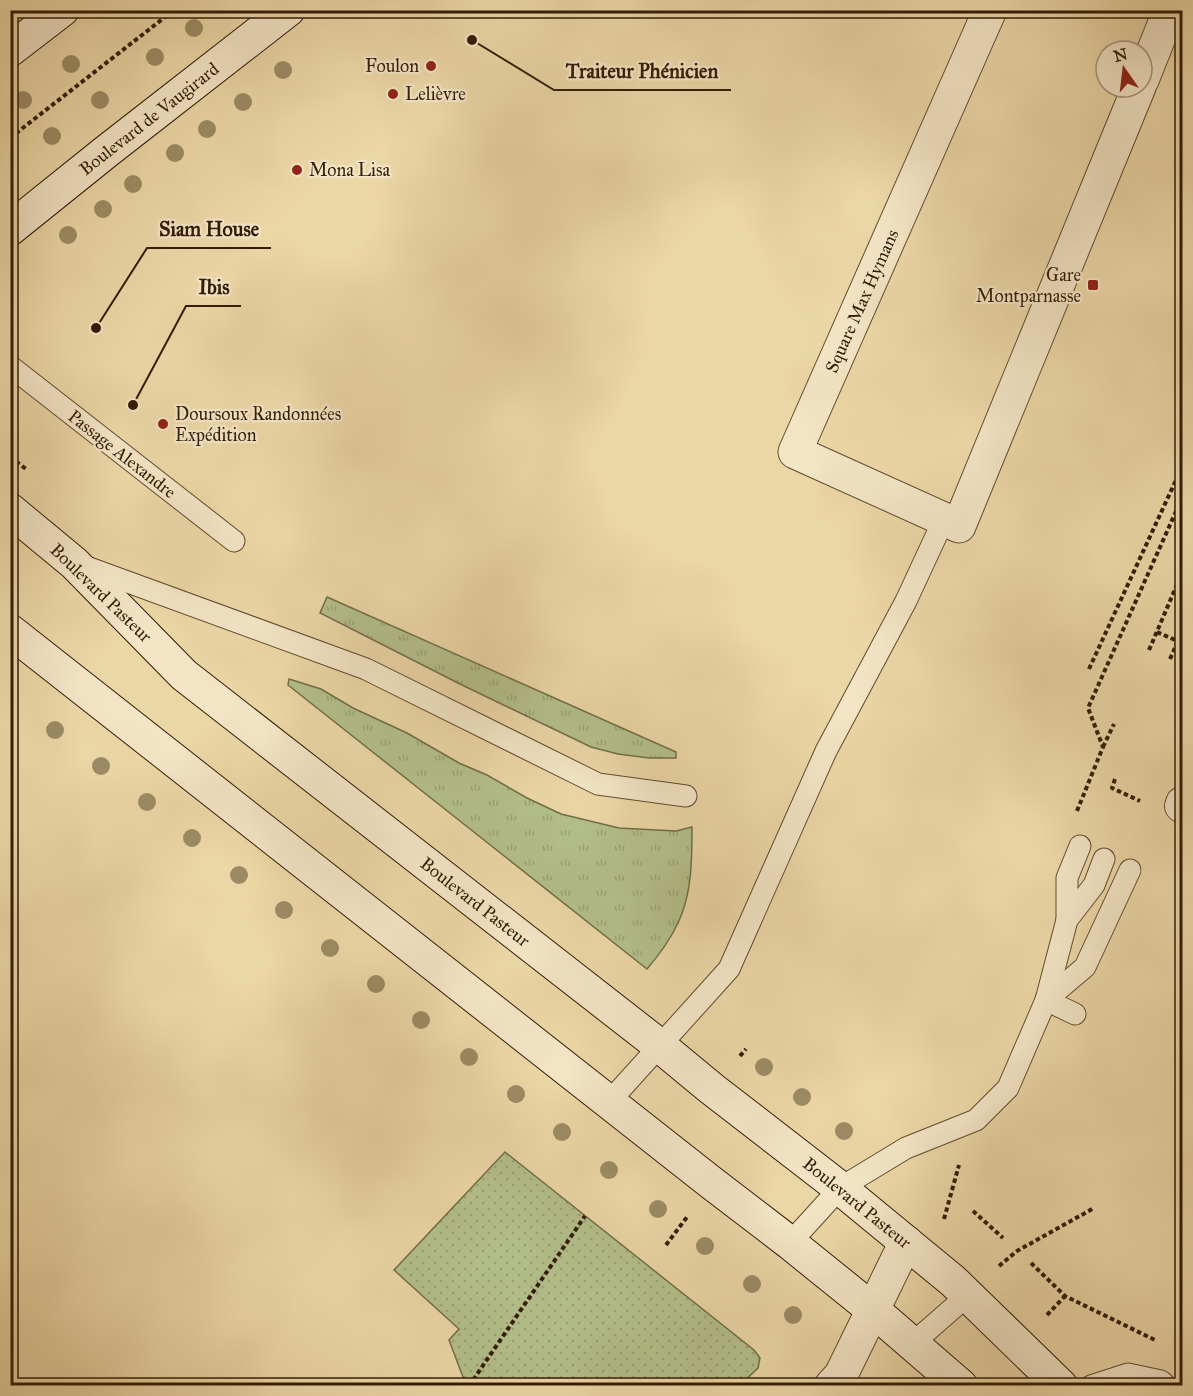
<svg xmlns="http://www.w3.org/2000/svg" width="1193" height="1396" viewBox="0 0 1193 1396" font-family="'IM FELL Great Primer',serif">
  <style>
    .grass { fill: url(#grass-tufts); stroke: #726e48; stroke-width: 1.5 }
    .park { fill: url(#park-dots); stroke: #726e48; stroke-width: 1.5 }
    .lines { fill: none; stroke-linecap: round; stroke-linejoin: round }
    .service-casing { stroke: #604a2e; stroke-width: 23 }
    .pedestrian-casing { stroke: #604a2e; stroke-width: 34 }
    .minor-casing { stroke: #604a2e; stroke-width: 35 }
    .secondary-casing { stroke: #321c06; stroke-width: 35 }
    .path { stroke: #321c06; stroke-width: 4; stroke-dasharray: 4.5 3; stroke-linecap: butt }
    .service { stroke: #f2e4c5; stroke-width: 21 }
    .pedestrian { stroke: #f2e4c5; stroke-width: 32 }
    .minor { stroke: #f2e4c5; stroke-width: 33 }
    .secondary { stroke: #f2e4c5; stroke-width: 33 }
    .tree { fill: #9b8b64 }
    .poi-dot { fill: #8f2418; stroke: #f2e4c5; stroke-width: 2 }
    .labels { text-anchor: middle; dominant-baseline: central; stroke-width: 4.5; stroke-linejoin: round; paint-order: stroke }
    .poi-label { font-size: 18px; fill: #321c06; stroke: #f2e4c5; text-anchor: start }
    .street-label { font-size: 18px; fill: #321c06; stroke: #f2e4c5 }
    .leader { fill: none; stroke: #321c06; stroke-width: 2 }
    .callout-dot { fill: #321c06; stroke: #f2e4c5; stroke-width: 2 }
    .callout-label { font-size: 20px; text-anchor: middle; font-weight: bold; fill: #321c06; stroke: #f2e4c5; stroke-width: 4.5; stroke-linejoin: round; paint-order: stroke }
  </style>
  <defs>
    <pattern id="grass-tufts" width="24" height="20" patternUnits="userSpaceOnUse" patternTransform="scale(1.5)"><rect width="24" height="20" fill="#b3bf8a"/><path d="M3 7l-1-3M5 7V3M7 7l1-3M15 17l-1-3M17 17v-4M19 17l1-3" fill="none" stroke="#9aa476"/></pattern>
    <pattern id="park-dots" width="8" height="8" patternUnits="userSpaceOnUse" patternTransform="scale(1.5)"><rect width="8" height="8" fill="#b3bf8a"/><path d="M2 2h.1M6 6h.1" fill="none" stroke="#9aa476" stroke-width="1.8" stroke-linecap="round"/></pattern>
  </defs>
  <rect width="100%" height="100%" fill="#ebd6a6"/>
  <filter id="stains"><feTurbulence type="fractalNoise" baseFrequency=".00333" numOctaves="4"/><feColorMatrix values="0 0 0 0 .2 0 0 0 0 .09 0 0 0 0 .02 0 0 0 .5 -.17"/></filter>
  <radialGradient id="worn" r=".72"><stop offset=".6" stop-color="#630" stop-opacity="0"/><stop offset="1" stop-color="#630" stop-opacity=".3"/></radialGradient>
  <!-- grass -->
  <g class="grass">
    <path d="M327,597L676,752V758H649L618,754L591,747L460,684L320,613Z"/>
    <path d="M289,679L321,689L353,708L407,733L459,763L487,775L527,798L561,814L619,828L676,831L692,827C692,859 692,894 678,923C670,940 659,955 647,969L288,685Z"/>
  </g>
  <!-- park -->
  <path class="park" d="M505,1152L754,1350L760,1358L758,1368L740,1385H466L449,1340L459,1329L394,1270Z"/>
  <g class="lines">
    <defs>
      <g id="service">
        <path d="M10,366L234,541"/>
        <path d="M84,566L366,669L598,784L686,796"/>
        <path d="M1067,920V878L1080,846"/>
        <path d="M1046,1000L1085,967L1130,870"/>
        <path d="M1046,1000L1075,1014"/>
        <path d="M609,1102L729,969L826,751L906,601L944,519"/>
        <path d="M790,1243L840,1188L906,1148L976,1120L1008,1088L1046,1000L1067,920L1094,885L1104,859"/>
        <path d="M912,1344L968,1295"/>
        <path d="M1091,1386L1128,1374L1161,1381L1166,1386"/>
      </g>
      <path id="pedestrian" d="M1182,803L1181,806H1182"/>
      <g id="minor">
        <path d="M990,10L795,452L959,526L1139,87"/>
        <path d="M1142,80L1170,10"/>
        <path d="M831,1386L841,1375L906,1242"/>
      </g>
      <g id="secondary">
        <path d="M10,50L62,10"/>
        <path d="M10,229L107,151L288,10"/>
        <path d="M10,510L74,563L184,675L660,1046L712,1089L840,1188L953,1281L1061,1386"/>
        <path d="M10,631L713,1184L790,1243L873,1310L961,1386"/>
      </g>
    </defs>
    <!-- service casing -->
    <use href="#service" class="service-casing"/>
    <!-- pedestrian casing -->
    <use href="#pedestrian" class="pedestrian-casing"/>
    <!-- minor casing -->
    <use href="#minor" class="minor-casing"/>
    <!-- secondary casing -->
    <use href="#secondary" class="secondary-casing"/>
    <!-- path -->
    <g class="path">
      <path d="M10,138L174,10"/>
      <path d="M10,457L26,469"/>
      <path d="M1157,632L1182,643"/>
      <path d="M1149,650L1182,573"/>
      <path d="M1170,659L1178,641"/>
      <path d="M1089,669L1182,467"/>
      <path d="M1103,747L1114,724"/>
      <path d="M1115,779L1112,788L1140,801"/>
      <path d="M1077,811L1103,747L1088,708L1182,498"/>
      <path d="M740,1056L746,1049"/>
      <path d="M973,1211L1003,1238"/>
      <path d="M944,1219L959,1165"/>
      <path d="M666,1245L687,1217"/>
      <path d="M1031,1263L1065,1296L1155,1340"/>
      <path d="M999,1266L1017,1251L1094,1208"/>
      <path d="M1047,1315L1065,1296"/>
      <path d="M469,1386L585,1216"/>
    </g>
    <!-- service -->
    <use href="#service" class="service"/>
    <!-- pedestrian -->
    <use href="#pedestrian" class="pedestrian"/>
    <!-- minor -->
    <use href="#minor" class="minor"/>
    <!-- secondary -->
    <use href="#secondary" class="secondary"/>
  </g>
  <!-- trees -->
  <g class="tree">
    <circle cx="194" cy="28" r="9"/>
    <circle cx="155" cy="57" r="9"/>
    <circle cx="71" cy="64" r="9"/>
    <circle cx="283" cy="70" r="9"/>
    <circle cx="23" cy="100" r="9"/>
    <circle cx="100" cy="100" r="9"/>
    <circle cx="243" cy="102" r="9"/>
    <circle cx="207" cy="129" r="9"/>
    <circle cx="52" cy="136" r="9"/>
    <circle cx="175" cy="153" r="9"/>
    <circle cx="133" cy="184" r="9"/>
    <circle cx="103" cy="209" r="9"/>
    <circle cx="68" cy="235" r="9"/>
    <circle cx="55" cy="730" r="9"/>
    <circle cx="101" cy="766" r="9"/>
    <circle cx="147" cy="802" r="9"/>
    <circle cx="192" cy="838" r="9"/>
    <circle cx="239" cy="875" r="9"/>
    <circle cx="284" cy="910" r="9"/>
    <circle cx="330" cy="948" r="9"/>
    <circle cx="376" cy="984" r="9"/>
    <circle cx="421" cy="1020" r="9"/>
    <circle cx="469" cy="1057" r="9"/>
    <circle cx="764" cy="1067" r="9"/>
    <circle cx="516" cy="1094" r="9"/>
    <circle cx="802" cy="1097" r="9"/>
    <circle cx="844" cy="1131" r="9"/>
    <circle cx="562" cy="1132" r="9"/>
    <circle cx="609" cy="1170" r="9"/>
    <circle cx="658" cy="1209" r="9"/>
    <circle cx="705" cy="1246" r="9"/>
    <circle cx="752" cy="1284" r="9"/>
    <circle cx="793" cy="1315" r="9"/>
  </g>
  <!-- markers -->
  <g class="poi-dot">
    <circle cx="431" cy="66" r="6"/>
    <circle cx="393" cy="94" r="6"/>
    <circle cx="297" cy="170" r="6"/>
    <rect x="1087" y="279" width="12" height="12" rx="3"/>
    <circle cx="163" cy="424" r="6"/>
  </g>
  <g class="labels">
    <!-- poi labels -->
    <g class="poi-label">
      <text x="419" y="66" text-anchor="end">Foulon</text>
      <text x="405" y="94">Lelièvre</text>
      <text x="309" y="170">Mona Lisa</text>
      <text x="1081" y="275" text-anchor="end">Gare<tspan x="1081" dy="21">Montparnasse</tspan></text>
      <text x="175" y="414">Doursoux Randonnées<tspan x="175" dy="21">Expédition</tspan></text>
    </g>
    <!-- street labels -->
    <g class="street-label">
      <text transform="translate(149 119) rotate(-38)">Boulevard de Vaugirard</text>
      <text transform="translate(862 301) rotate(-66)">Square Max Hymans</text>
      <text transform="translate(122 454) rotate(38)">Passage Alexandre</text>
      <text transform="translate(101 593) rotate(44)">Boulevard Pasteur</text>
      <text transform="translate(475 902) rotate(38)">Boulevard Pasteur</text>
      <text transform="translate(857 1203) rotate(39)">Boulevard Pasteur</text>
    </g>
  </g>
  <!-- callouts -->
  <path class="leader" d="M472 40L554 90H731M96 328L147 248H271M133 405L186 306H241"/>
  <g class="callout-dot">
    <circle cx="472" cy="40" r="6"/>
    <circle cx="96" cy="328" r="6"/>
    <circle cx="133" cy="405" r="6"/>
  </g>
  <g class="callout-label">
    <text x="642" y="78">Traiteur Phénicien</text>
    <text x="209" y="236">Siam House</text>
    <text x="214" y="294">Ibis</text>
  </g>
  <!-- margin -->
  <rect width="1193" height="1396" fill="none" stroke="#ebd6a6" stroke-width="36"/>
  <rect x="12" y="12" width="1169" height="1372" fill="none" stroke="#321c06" stroke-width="3"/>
  <rect x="18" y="18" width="1157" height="1360" fill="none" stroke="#321c06" stroke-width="1.5"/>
  <!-- north arrow -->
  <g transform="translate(1124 69) rotate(346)"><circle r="28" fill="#f2e4c5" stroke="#a59479" stroke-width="1.5"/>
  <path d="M0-4.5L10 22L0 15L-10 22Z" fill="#8f2418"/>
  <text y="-9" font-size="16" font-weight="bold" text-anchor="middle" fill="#321c06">N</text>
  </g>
  <rect width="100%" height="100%" filter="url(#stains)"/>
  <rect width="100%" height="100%" fill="url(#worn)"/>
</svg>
